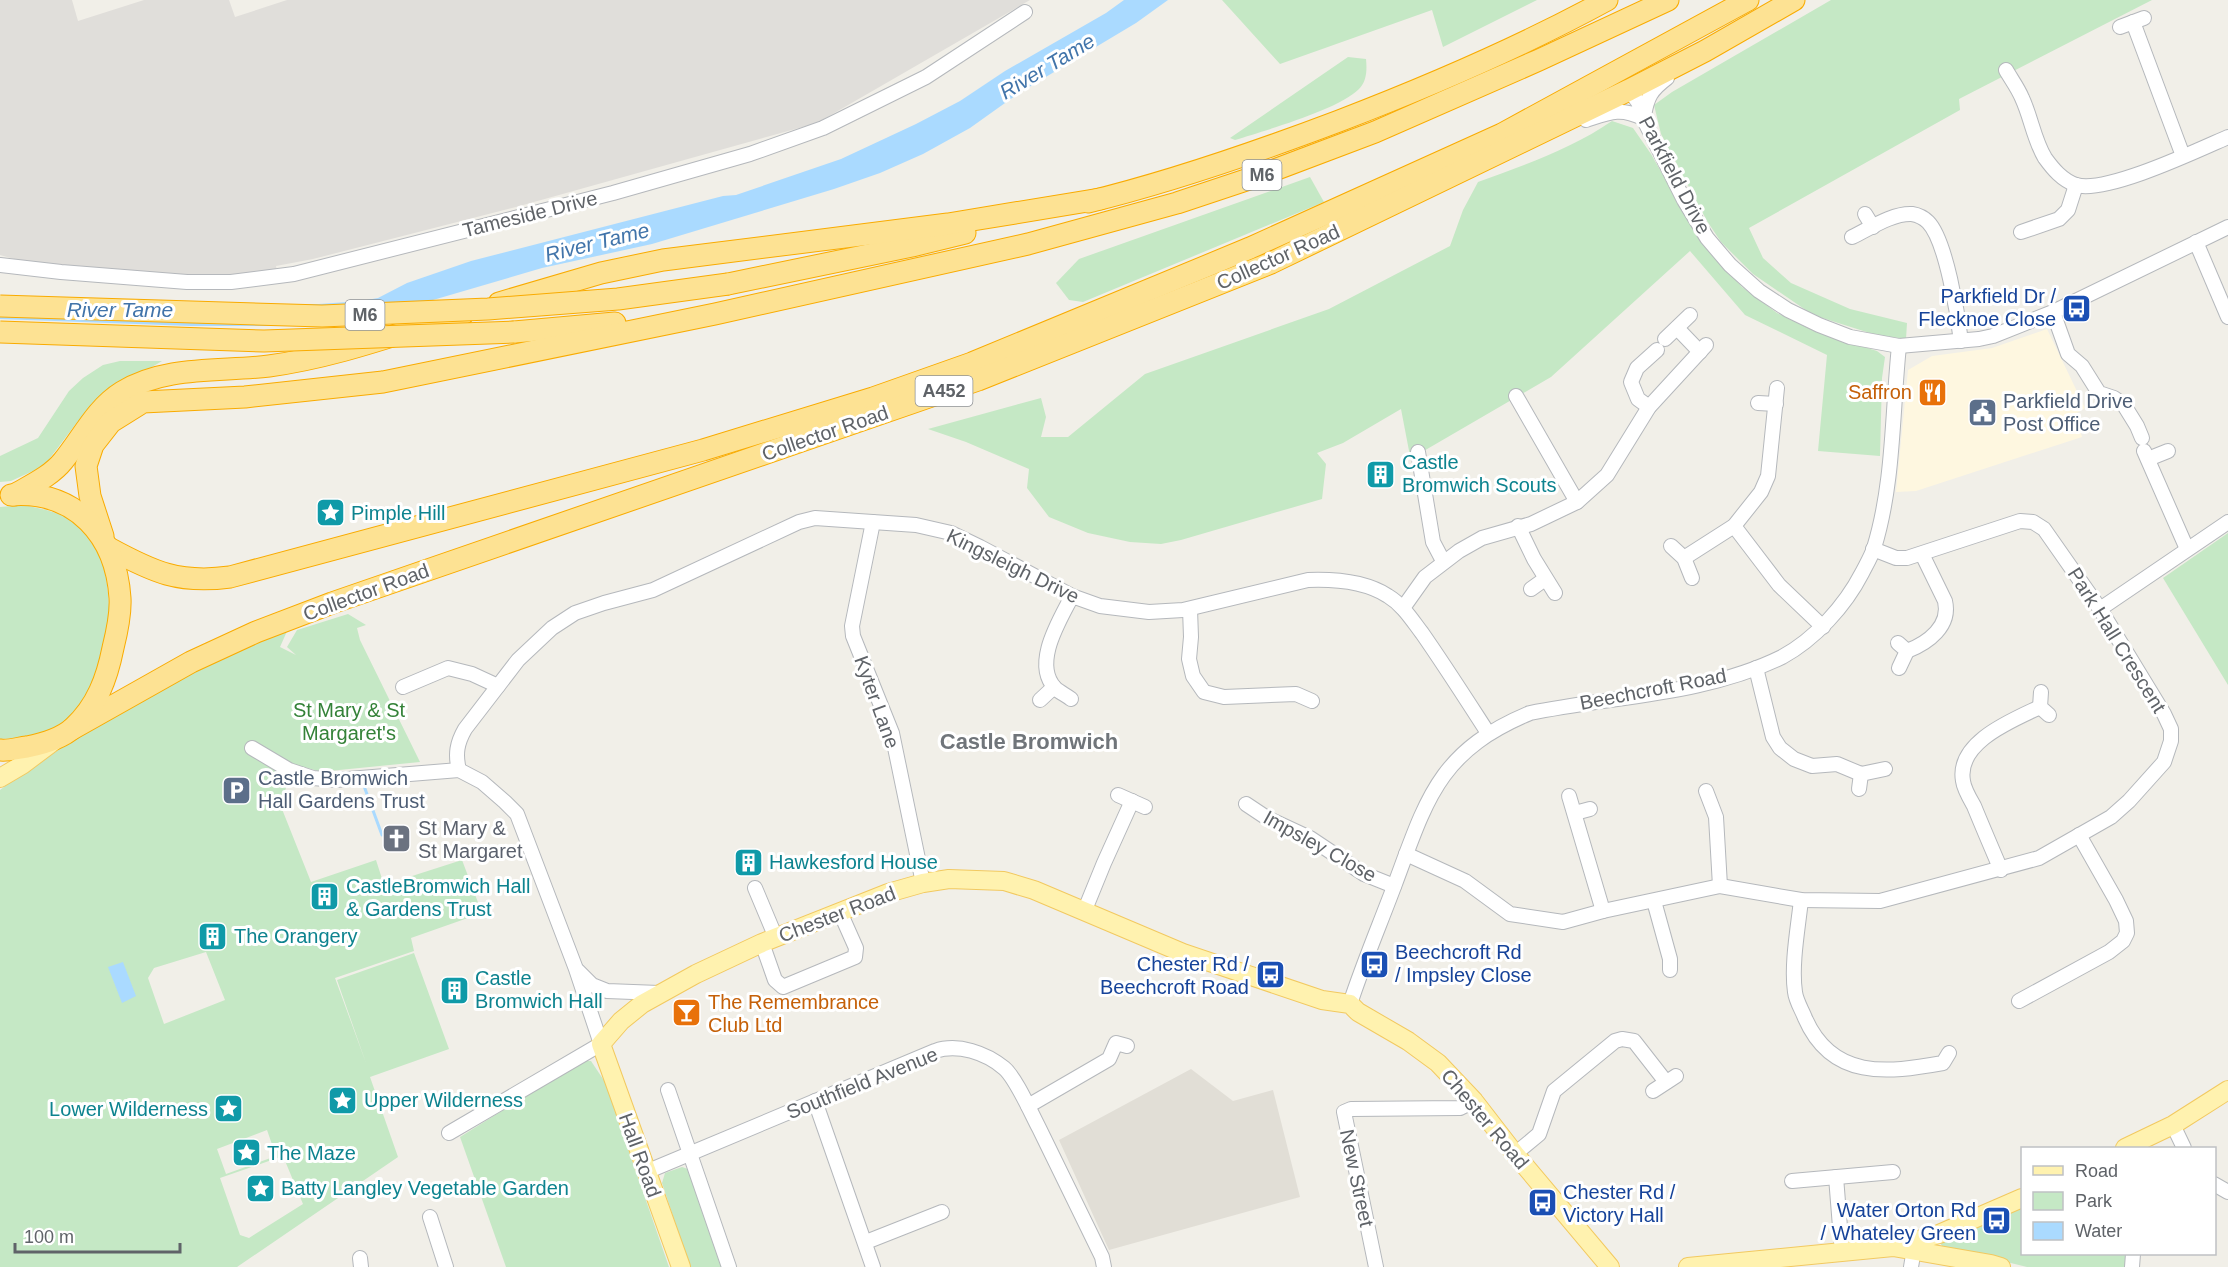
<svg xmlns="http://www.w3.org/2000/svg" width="2228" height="1267" viewBox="0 0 2228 1267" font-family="Arial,sans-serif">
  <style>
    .commercial { fill: #fef7e0 }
    .industrial { fill: #e0deda }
    .education { fill: #e1ded6 }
    .green { fill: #c5e8c5; fill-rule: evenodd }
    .water { fill: #aadaff }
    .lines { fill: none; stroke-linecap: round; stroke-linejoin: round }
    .stream { stroke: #aadaff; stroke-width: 3 }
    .minor-casing { stroke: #b5b8bc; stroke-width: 16 }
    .major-casing { stroke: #f2c960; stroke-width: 20 }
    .highway-casing { stroke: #f9ab00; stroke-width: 23 }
    .minor { stroke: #fff; stroke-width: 14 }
    .major { stroke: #fff2af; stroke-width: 18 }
    .highway { stroke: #fde293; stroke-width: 21 }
    .highway-bridge-casing { stroke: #f9ab00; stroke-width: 23; stroke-linecap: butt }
    .highway-bridge { stroke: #fde293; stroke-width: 21 }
    .labels { text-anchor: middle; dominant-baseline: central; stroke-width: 6; stroke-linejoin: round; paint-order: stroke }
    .shield { fill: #fff; stroke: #8f9295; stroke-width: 1.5 }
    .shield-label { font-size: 18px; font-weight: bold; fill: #5f6368 }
    .street-label { font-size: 20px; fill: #5f6368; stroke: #fff }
    .transit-label { font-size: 20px; fill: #164399; stroke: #fff; text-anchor: end }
    .food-label { font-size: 20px; fill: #c56008; stroke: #fff; text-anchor: end }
    .service-label { font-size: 20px; fill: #4e5e75; stroke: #fff; text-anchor: start }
    .culture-label { font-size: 20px; fill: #0d838f; stroke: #fff; text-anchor: start }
    .park-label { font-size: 20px; fill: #348238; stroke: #fff }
    .worship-label { font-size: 20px; fill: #5b616d; stroke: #fff; text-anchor: start }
    .water-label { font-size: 21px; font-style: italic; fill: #4174aa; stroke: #fff }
    .quarter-label { font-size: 22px; font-weight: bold; fill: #70757a; stroke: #fff }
  </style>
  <rect width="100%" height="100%" fill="#f1efe8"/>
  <!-- commercial -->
  <path class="commercial" d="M2047,329L2085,408L2075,414L2082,437L1916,491L1896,492L1908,370L1932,356L1992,348Z"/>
  <!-- industrial -->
  <path class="industrial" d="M0,0H72L78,21L144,0H229L235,17L287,0H1030L817,123L516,207L313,259L276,266L277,271L223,280L43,267L0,255Z"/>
  <!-- education -->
  <path class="education" d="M1191,1069L1233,1101L1273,1090L1300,1197L1109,1250L1059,1140Z"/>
  <!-- green -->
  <g class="green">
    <path d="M1222,0H1537L1443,47L1432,10L1280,64Z"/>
    <path d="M1831,0H2152L1959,99L1960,110L1749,228L1763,258L1791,283L1850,309L1907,323L1906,339L1876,335L1813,315L1753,274L1721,242L1707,221L1661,134L1654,105L1672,92Z"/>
    <path d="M1348,57L1366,59C1367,69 1367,81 1359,89C1338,110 1266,130 1235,140L1230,138Z"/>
    <path d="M1612,121L1633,128L1651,154L1698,237L1742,287L1777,313L1812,330L1877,351L1885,357L1882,378L1880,456L1818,451L1827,355L1745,315L1690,251L1551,377L1422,452L1410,456L1401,409L1343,443L1317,453L1326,464L1322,499L1181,540L1161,544L1130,542L1088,533L1049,517L1027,488L1029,469L966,442L928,429L1041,398L1046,417L1041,437H1068L1145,374L1329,309L1450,246L1463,210L1478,182C1525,165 1571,149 1612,121Z"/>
    <path d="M1310,177L1324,202L1083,302L1069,300L1056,283L1079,259Z"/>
    <path d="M120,361H162L147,370L78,421L44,466L11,481L0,482V456L38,438L69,391L83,378L103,365Z"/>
    <path d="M24,505C53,511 76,516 95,542C104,555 110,597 109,613C106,641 96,681 81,704C76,712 65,721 57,726C41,738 19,738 0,739V507Z"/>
    <path d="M2228,533V685L2163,578Z"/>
    <path d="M348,614L366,625L357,628L360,640L420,762L329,771H318L304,767L289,780L280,804L311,882L376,860L384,885L462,860L482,913L411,938L414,951L335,978L366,1063L337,980L414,953L449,1049L370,1077L398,1157L237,1267H0V790L59,745L226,652L288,629L280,647L296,655L287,647L297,630ZM206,952L225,1000L164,1024L148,978L154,968ZM267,1130L276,1156L226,1174L217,1149ZM283,1156L303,1204L249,1238L240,1235L220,1178Z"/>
    <path d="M582,1061H591L605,1082L669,1267H506L460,1137Z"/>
    <path d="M682,1167L688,1169L723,1267H690L662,1183L665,1173Z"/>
    <path d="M2022,1206V1254H2127L2126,1267H2027L1942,1246L1939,1241Z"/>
  </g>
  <!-- water -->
  <g class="water">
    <path d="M1124,0H1168L1136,23L1019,93L970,128L923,154L880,173L834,189L652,244L542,268L368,319L296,326H191L0,319V296L238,305L319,304L361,301L378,298L407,283L471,261L723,196L736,195L841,159L916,124L960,101L1005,71L1106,13Z"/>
    <path d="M123,962L136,996L122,1003L108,967Z"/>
  </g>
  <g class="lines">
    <!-- stream -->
    <path class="stream" d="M364,786L382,835"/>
    <defs>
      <g id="minor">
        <path d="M2133,22L2183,156"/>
        <path d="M2120,27L2144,18"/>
        <path d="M2006,70C2011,79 2018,88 2022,98C2031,117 2034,140 2045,158C2053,169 2062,180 2076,185C2106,194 2198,150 2228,137"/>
        <path d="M1629,90L1638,102L1643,118L1684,200L1707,238L1730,265L1759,291L1788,310L1819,325L1850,337L1899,346L1979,339L1993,336L2053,312L2228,227"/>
        <path d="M1644,116C1647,97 1651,90 1667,78"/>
        <path d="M1586,120C1610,112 1620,107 1643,118"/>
        <path d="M1865,214L1873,227"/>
        <path d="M2021,232L2059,219L2068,210L2076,185"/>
        <path d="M1852,237C1869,229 1892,213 1912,214C1918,215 1924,218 1928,222C1946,240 1958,316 1961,341"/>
        <path d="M2196,242L2228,317"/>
        <path d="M0,265L61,272L187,282H231L294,274L613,193L750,154L823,128L926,77L1025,12"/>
        <path d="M2053,312L2068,354L2082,366L2099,393L2114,398L2124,405L2137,426L2142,438"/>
        <path d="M1677,328L1700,352"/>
        <path d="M1665,339L1690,315"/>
        <path d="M1516,396L1577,502"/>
        <path d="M1758,403L1776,404"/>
        <path d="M1649,407L1638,399L1631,382L1637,368L1657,350"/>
        <path d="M2144,451L2187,549"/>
        <path d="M1418,452L1433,542L1443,561"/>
        <path d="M2148,459L2168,451"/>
        <path d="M873,522L852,626L853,636L892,733L923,883"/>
        <path d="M1518,526L1534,559L1555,593"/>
        <path d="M1734,526L1779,585L1823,627"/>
        <path d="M1671,546L1684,558L1692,578"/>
        <path d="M1684,558L1734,526L1761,492L1768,476L1777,388"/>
        <path d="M1531,589L1545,579"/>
        <path d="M1403,608L1425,577L1459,551L1482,538L1531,524L1577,502L1607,475L1649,407L1706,345"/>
        <path d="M1190,609L1191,637L1189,659L1193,676L1204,692L1224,697L1296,694L1312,701"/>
        <path d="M2100,609L2228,522"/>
        <path d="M1898,643L1907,651L1899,668"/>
        <path d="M1907,651C1928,643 1951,626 1945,601L1922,554"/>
        <path d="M1756,668L1773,737L1780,748L1794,759L1812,766L1837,764L1861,774L1885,769"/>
        <path d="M403,687L448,668L472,674L498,686"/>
        <path d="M2041,692L2040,707L2049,715"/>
        <path d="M1071,699C1066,695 1059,692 1055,688C1032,663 1060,620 1072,596"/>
        <path d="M1040,700L1054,687"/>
        <path d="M252,748L289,770L313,778L336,780L459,770L482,782L505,802L517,814L576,969L601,1044L449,1133"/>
        <path d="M459,770C455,754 457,743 465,729L518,660L552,628L575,613L604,603L653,590L799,522L815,518L916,525L951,533L980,547L1072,596L1100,606L1149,612L1183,610L1308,580C1335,579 1365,581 1388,596C1403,605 1412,620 1422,633C1445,666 1466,699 1488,733"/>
        <path d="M1859,789L1861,774"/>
        <path d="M1706,791L1716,817L1720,886"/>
        <path d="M1118,795L1145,807"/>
        <path d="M1569,796L1603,911"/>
        <path d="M1246,804L1267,818L1310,838L1364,874L1394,886"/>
        <path d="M1575,813L1590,809"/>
        <path d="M1406,854L1465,881L1510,914L1563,922L1603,911L1720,886L1801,900L1880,901L2039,858L2111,817L2129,801L2164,762L2171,741V729L2164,714L2100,609L2044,529L2033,522L2020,521L1907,558H1896L1873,549"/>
        <path d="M2001,870C1992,849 1983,828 1974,806C1970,799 1964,789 1963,781C1956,742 2013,720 2040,707"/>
        <path d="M755,888L776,938"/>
        <path d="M1801,900C1798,928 1791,965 1795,992C1796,1001 1802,1010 1805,1018C1832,1080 1887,1073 1943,1063L1949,1053"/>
        <path d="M1654,901L1670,959V970"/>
        <path d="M1084,912L1104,863L1132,801"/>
        <path d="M762,943L775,980L783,987L855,957L856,948L840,912"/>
        <path d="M578,971L592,985L607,991L659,993"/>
        <path d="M2019,1001L2109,952L2123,941L2127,933L2126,921L2116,900L2079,835"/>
        <path d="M1350,1004C1363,964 1380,924 1395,884C1427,798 1439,751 1530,713C1613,696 1705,695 1782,657C1815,639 1845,606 1862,573C1866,565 1871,557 1874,548C1894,483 1892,413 1899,346"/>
        <path d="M668,1090L729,1267"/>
        <path d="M1653,1091L1676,1076"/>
        <path d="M815,1101L873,1267"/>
        <path d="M1028,1106L1109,1059L1116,1043L1127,1046"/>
        <path d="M2173,1125L2184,1148"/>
        <path d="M1515,1154L1539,1134L1554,1091L1615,1041L1622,1039L1634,1041L1666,1082"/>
        <path d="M646,1172L935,1051C958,1043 986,1053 1004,1068C1016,1078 1031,1113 1039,1128C1060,1171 1081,1214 1102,1257L1104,1267"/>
        <path d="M1836,1177L1842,1252"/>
        <path d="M1792,1181L1893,1172"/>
        <path d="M2214,1184L2228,1192"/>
        <path d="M430,1217L446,1267"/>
        <path d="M866,1242L942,1212"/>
        <path d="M360,1258L361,1267"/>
        <path d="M1376,1267L1344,1112L1351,1109L1460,1108L1474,1101"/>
        <path d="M1911,1267L1914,1249"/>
        <path d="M2132,1267L2133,1254"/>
      </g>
      <g id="major">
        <path d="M0,778L22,765L54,741"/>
        <path d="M2125,1148L2173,1125L2228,1090"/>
        <path d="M1901,1245L1939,1234L2022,1198"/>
        <path d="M681,1267L601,1044L621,1021L642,1004L696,974L762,943L888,893L923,883L949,879L1004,881L1034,890L1183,953L1322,1000L1350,1004L1358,1012L1408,1041L1438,1063L1474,1101L1515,1154L1610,1267"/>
        <path d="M1688,1267L1893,1247L1991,1264L2001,1267"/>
      </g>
      <g id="highway">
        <path d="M1088,202C1174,181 1257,152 1339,121C1430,86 1521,47 1607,0"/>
        <path d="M728,284L912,246L965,233"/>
        <path d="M499,303L601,273L663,260L948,224L1100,199"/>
        <path d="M514,332L615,323"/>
        <path d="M14,495C31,485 51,476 63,461C82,438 96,408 122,392C166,365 221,372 269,366C336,357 399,333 463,314"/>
        <path d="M103,536L90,496L86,466L93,445L111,422L143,402L245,397L383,382L715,314L1028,244L1177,203L1261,175L1375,132L1539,60L1668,0"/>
        <path d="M109,548C153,572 179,584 230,577L703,450L873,398L972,363L1250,248L1502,134L1748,0"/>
        <path d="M72,729L191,662L256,632L332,603L978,380L1271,263L1629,90L1705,51L1794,0"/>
        <path d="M0,750C9,751 18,748 27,747C42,744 62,738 73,728C97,706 107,678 113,648C117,632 121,614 120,598C116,536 76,490 11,495"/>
      </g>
    </defs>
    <!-- minor casing -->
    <use href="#minor" class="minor-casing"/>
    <!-- major casing -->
    <use href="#major" class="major-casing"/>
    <!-- highway casing -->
    <use href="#highway" class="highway-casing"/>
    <!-- minor -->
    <use href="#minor" class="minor"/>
    <!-- major -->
    <use href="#major" class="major"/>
    <!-- highway -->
    <use href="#highway" class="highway"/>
    <defs>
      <g id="highway-bridge">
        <path d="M0,306L322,316L488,309L618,299L728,284"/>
        <path d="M0,332L264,341L514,332"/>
      </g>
    </defs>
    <!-- highway-bridge casing -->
    <use href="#highway-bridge" class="highway-bridge-casing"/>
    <!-- highway-bridge -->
    <use href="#highway-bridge" class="highway-bridge"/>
  </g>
  <!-- icons -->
  <defs>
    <symbol id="bus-square" viewBox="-11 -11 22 22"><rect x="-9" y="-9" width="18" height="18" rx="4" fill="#1a4fb4" stroke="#fff"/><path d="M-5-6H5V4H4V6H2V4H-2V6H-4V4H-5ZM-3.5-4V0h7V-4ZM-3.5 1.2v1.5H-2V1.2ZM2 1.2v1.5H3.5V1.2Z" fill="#fff"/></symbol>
    <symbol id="restaurant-square" viewBox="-11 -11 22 22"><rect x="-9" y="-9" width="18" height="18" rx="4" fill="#e8710a" stroke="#fff"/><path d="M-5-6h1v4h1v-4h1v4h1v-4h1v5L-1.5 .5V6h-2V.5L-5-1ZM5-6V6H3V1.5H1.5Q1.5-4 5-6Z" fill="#fff"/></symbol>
    <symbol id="civic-square" viewBox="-11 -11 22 22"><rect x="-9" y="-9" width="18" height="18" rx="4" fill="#5c6f8a" stroke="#fff"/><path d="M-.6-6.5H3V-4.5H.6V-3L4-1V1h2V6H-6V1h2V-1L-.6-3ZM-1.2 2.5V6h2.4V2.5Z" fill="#fff"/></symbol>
    <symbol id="building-square" viewBox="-11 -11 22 22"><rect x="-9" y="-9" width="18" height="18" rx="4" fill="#0f9aa8" stroke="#fff"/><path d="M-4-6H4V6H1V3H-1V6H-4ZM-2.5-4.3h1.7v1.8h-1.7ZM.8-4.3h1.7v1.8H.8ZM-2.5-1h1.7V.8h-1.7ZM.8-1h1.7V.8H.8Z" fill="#fff"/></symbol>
    <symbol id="sight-square" viewBox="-11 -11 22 22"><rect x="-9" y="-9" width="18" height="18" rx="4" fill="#0f9aa8" stroke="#fff"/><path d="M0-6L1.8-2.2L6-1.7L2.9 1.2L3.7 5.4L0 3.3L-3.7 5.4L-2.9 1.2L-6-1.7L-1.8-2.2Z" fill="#fff"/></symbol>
    <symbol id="parking-square" viewBox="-11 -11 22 22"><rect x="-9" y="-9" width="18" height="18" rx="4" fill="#5c6f8a" stroke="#fff"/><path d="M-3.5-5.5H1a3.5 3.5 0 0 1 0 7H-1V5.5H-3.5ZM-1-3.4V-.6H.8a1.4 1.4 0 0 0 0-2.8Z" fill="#fff"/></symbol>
    <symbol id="church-square" viewBox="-11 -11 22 22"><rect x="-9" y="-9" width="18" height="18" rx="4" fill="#6b7280" stroke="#fff"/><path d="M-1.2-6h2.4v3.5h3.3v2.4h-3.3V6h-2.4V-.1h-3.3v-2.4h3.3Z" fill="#fff"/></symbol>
    <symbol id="bar-square" viewBox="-11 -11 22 22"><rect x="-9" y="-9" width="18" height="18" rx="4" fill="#e8710a" stroke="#fff"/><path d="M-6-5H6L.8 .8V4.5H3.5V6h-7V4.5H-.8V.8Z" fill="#fff"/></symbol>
  </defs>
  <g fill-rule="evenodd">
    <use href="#bus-square" x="2060" y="292" width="33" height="33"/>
    <use href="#restaurant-square" x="1916" y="376" width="33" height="33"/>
    <use href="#civic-square" x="1966" y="396" width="33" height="33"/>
    <use href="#building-square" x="1364" y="458" width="33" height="33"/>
    <use href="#sight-square" x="314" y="496" width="33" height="33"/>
    <use href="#parking-square" x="220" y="774" width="33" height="33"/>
    <use href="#church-square" x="380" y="822" width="33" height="33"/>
    <use href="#building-square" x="732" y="846" width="33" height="33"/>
    <use href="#building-square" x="308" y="880" width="33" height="33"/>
    <use href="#building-square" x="196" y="920" width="33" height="33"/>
    <use href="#bus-square" x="1358" y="948" width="33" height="33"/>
    <use href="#bus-square" x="1254" y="958" width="33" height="33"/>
    <use href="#building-square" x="438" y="974" width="33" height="33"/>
    <use href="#bar-square" x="670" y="996" width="33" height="33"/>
    <use href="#sight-square" x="326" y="1084" width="33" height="33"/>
    <use href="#sight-square" x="212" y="1092" width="33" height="33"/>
    <use href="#sight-square" x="230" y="1136" width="33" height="33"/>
    <use href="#sight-square" x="244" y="1172" width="33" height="33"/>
    <use href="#bus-square" x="1526" y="1186" width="33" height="33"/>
    <use href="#bus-square" x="1980" y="1204" width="33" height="33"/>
  </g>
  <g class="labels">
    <!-- shield labels -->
    <g class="shield">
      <rect x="1242.5" y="160" width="39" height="30" rx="4.5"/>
      <rect x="345.5" y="300" width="39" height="30" rx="4.5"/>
      <rect x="915.5" y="376" width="57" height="30" rx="4.5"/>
    </g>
    <g class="shield-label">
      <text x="1262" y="175">M6</text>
      <text x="365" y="315">M6</text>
      <text x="944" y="391">A452</text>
    </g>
    <!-- street labels -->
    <g class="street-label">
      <text transform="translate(1675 175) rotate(62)">Parkfield Drive</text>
      <text transform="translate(530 214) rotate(-14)">Tameside Drive</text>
      <text transform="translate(1278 257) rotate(-24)">Collector Road</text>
      <text transform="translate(825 433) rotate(-19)">Collector Road</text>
      <text transform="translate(1013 566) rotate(26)">Kingsleigh Drive</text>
      <text transform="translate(366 592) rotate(-20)">Collector Road</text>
      <text transform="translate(2117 640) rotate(58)">Park Hall Crescent</text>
      <text transform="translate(1653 689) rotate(-11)">Beechcroft Road</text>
      <text transform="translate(877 702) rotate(70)">Kyter Lane</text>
      <text transform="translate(1320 846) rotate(29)">Impsley Close</text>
      <text transform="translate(837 914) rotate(-21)">Chester Road</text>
      <text transform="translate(862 1083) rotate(-22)">Southfield Avenue</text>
      <text transform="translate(1485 1119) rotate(50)">Chester Road</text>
      <text transform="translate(640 1155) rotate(70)">Hall Road</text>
      <text transform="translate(1357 1178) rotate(78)">New Street</text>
    </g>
    <!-- transit labels -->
    <g class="transit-label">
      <text x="2056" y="296">Parkfield Dr /<tspan x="2056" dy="23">Flecknoe Close</tspan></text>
      <text x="1395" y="952" text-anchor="start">Beechcroft Rd<tspan x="1395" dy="23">/ Impsley Close</tspan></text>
      <text x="1249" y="964">Chester Rd /<tspan x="1249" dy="23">Beechcroft Road</tspan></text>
      <text x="1563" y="1192" text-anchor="start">Chester Rd /<tspan x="1563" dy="23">Victory Hall</tspan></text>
      <text x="1976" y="1210">Water Orton Rd<tspan x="1976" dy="23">/ Whateley Green</tspan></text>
    </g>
    <!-- food labels -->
    <g class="food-label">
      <text x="1912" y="392">Saffron</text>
      <text x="708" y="1002" text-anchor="start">The Remembrance<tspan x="708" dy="23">Club Ltd</tspan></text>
    </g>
    <!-- service labels -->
    <g class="service-label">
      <text x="2003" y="401">Parkfield Drive<tspan x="2003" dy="23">Post Office</tspan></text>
      <text x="258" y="778">Castle Bromwich<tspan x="258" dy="23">Hall Gardens Trust</tspan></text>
    </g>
    <!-- culture labels -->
    <g class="culture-label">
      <text x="1402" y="462">Castle<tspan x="1402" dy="23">Bromwich Scouts</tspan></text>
      <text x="351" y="513">Pimple Hill</text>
      <text x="769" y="862">Hawkesford House</text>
      <text x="346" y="886">CastleBromwich Hall<tspan x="346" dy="23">&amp; Gardens Trust</tspan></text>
      <text x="234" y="936">The Orangery</text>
      <text x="475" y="978">Castle<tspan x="475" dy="23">Bromwich Hall</tspan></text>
      <text x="364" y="1100">Upper Wilderness</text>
      <text x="208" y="1109" text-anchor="end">Lower Wilderness</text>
      <text x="267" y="1153">The Maze</text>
      <text x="281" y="1188">Batty Langley Vegetable Garden</text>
    </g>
    <!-- park labels -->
    <g class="park-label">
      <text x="349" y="710">St Mary &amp; St<tspan x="349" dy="23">Margaret's</tspan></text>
    </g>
    <!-- worship labels -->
    <g class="worship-label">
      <text x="418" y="828">St Mary &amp;<tspan x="418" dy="23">St Margaret</tspan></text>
    </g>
    <!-- water labels -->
    <g class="water-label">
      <text transform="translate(1047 66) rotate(-31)">River Tame</text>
      <text transform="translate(597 242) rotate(-14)">River Tame</text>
      <text x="120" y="309">River Tame</text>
    </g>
    <!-- quarter labels -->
    <g class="quarter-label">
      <text x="1029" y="741">Castle Bromwich</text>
    </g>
  </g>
  <!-- legend -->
  <rect x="2021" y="1147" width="195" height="108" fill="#ffffff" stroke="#bfc1c3" stroke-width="1.5"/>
  <rect x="2033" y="1166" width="30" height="9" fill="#fff2af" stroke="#bfc1c3" stroke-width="1.5"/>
  <text x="2075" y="1177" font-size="18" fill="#5f6368">Road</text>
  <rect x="2033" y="1192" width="30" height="18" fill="#c5e8c5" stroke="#bfc1c3" stroke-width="1.5"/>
  <text x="2075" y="1207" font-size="18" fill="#5f6368">Park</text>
  <rect x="2033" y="1222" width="30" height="18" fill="#aadaff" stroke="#bfc1c3" stroke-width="1.5"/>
  <text x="2075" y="1237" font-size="18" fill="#5f6368">Water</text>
  <!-- scale -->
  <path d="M15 1243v9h165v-9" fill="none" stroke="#5f6368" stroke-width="3"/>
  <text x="24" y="1243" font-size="18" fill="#5f6368" stroke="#ffffff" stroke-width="4.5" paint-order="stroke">100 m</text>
</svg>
